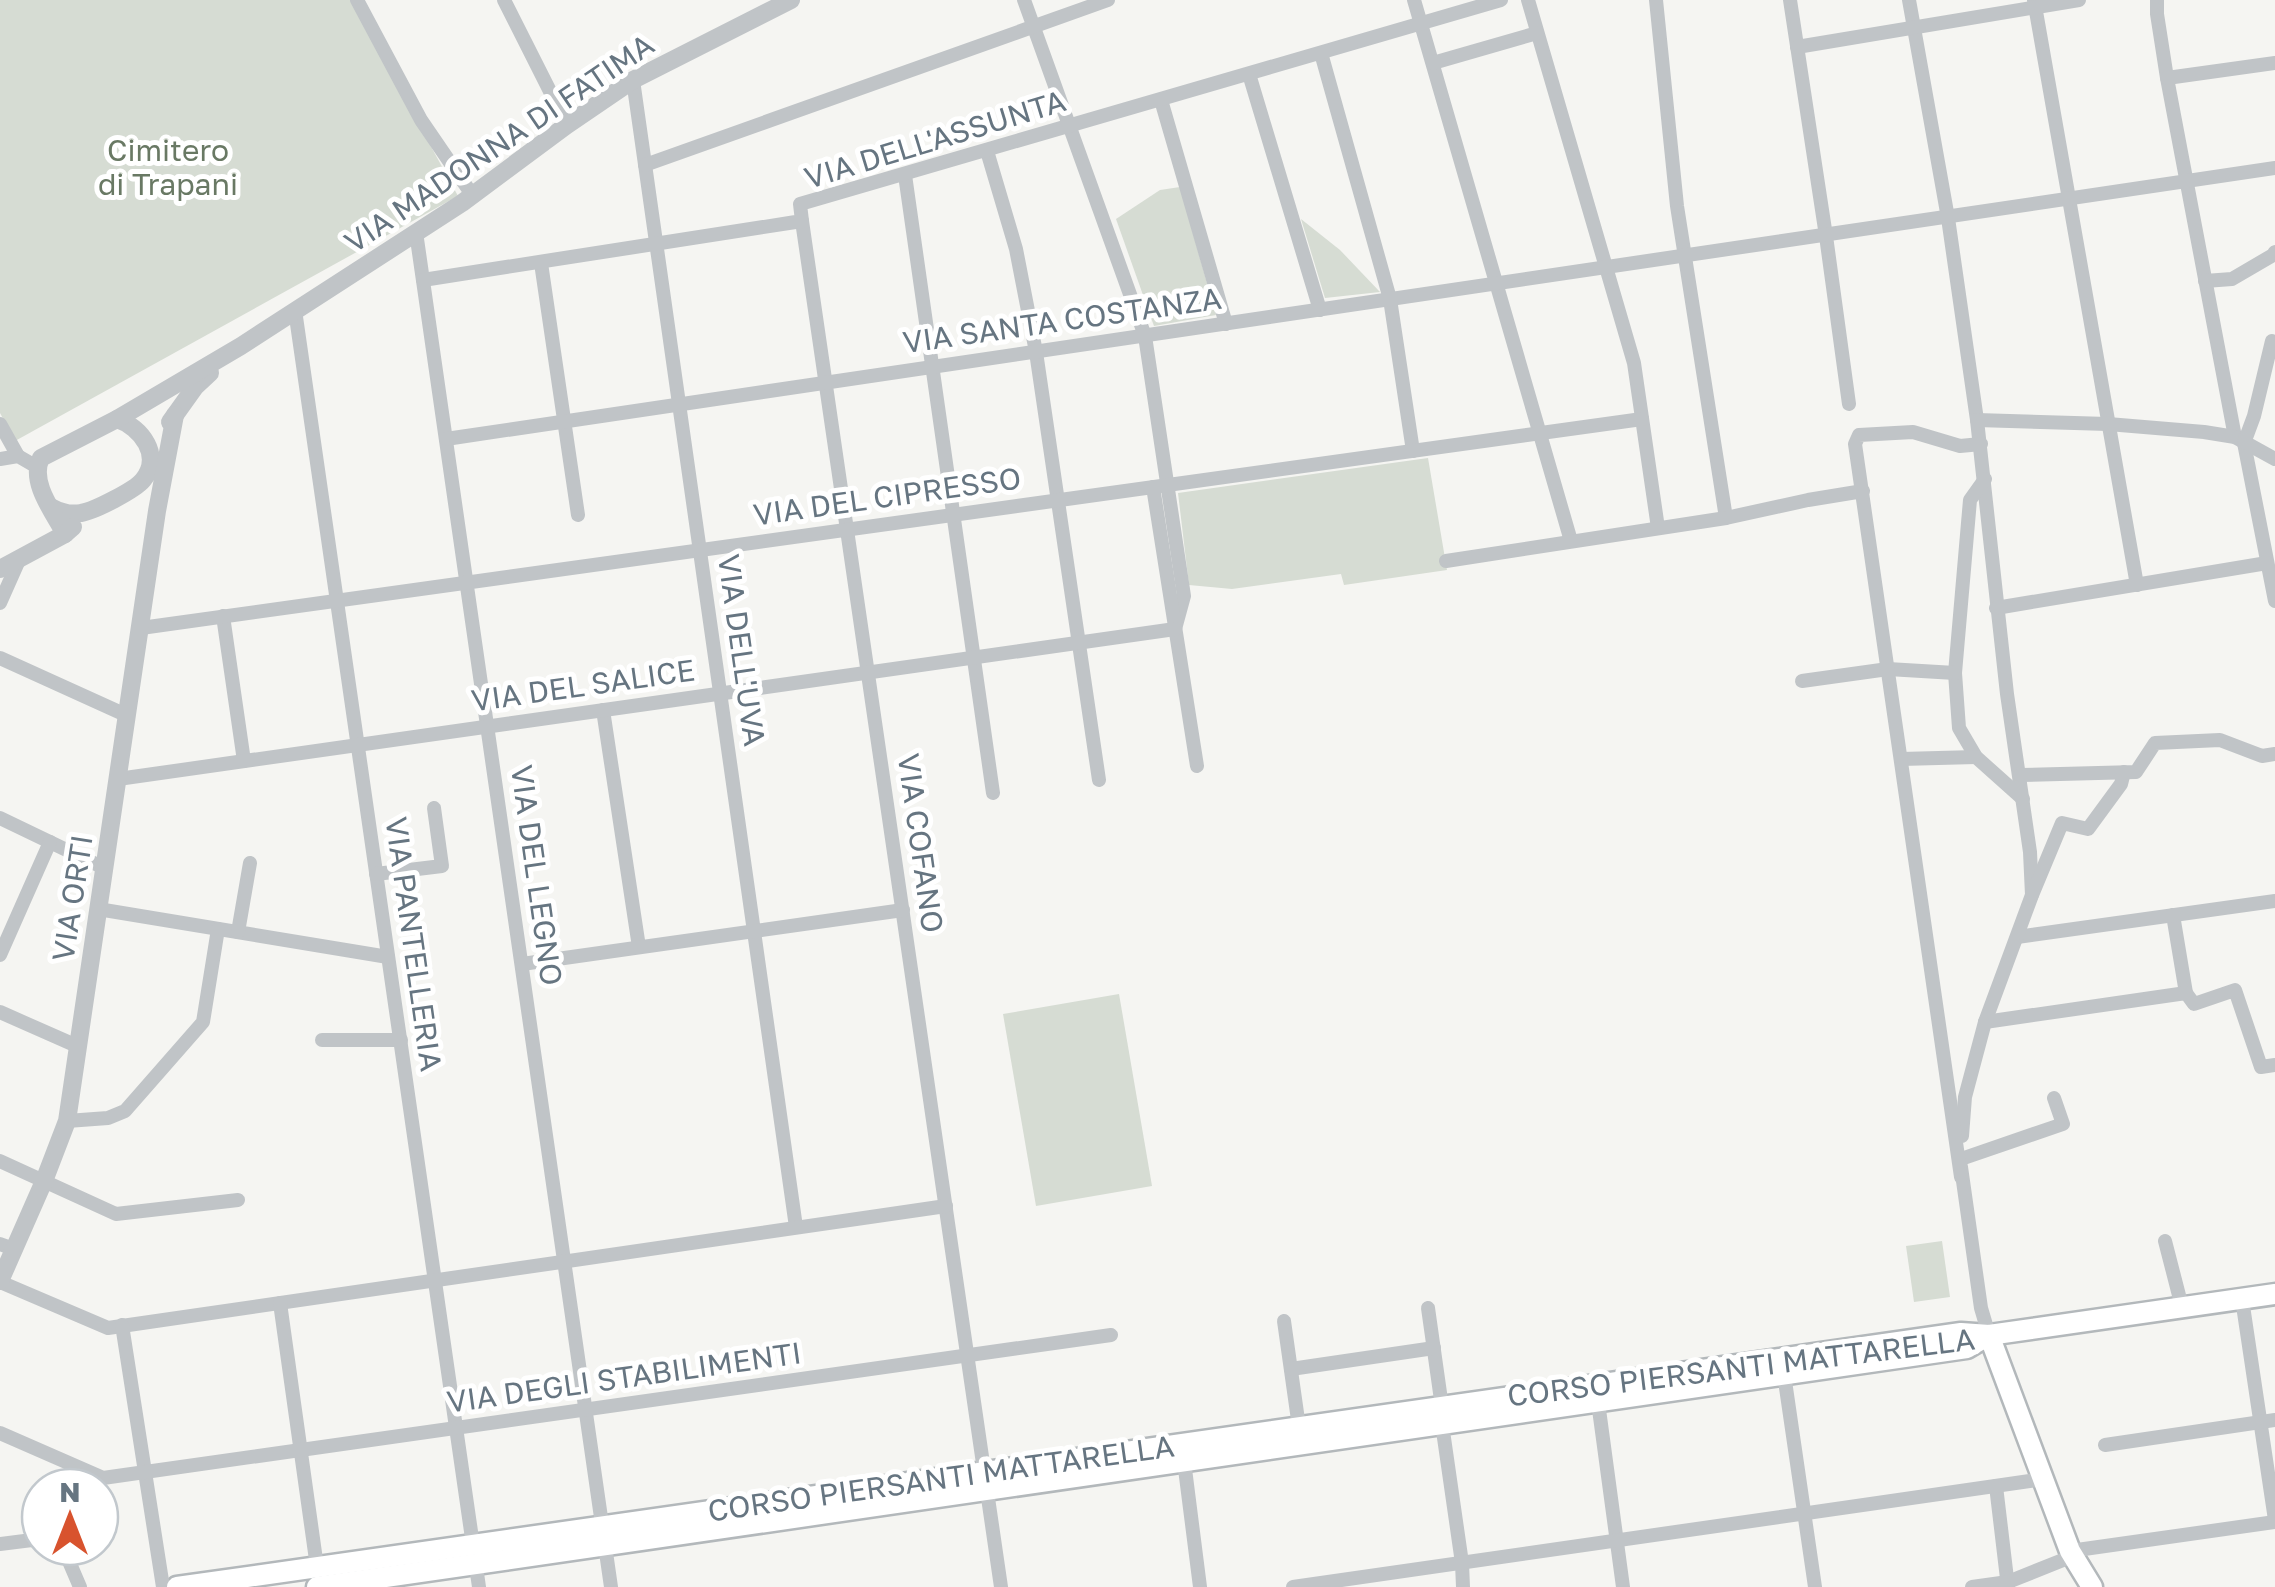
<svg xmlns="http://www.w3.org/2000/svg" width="2275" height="1587" viewBox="0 0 2275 1587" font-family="'Golos Text',sans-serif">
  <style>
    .green { fill: #d6dcd3 }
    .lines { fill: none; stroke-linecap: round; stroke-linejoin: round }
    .secondary-casing { stroke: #b3b8bb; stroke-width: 25 }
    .minor { stroke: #c0c4c7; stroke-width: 14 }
    .tertiary { stroke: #c0c4c7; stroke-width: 18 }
    .secondary { stroke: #fff; stroke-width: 20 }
    .labels { text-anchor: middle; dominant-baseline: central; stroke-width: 10; stroke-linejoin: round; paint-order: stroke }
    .street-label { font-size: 30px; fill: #667581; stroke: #fff }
    .park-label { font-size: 30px; fill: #697964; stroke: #fff }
  </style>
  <rect width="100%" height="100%" fill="#f5f5f2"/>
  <!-- green -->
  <g class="green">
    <path d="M0,0H351L458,196L15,441L0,413Z"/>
    <path d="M1180,187L1216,315L1154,326L1116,219L1160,190Z"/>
    <path d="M1301,219L1340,250L1380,292L1325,298Z"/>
    <path d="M1428,458L1447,570L1344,585L1341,574L1232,589L1189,585L1178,493Z"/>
    <path d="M1119,994L1152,1186L1036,1206L1003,1014Z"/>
    <path d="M1942,1241L1950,1297L1914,1302L1906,1246Z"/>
  </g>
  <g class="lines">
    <defs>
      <g id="secondary">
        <path d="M1989,1335L2070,1551L2092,1587"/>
        <path d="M177,1587L1961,1333L1989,1335L2275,1294"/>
        <path d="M317,1587L1967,1348L1989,1335"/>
      </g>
    </defs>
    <!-- secondary casing -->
    <use href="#secondary" class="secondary-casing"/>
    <!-- minor -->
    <g class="minor">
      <path d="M357,0L421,120L473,196"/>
      <path d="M504,0L567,125"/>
      <path d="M1024,0L1145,336L1184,596L1175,629"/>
      <path d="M1414,0L1571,541"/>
      <path d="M1528,0L1634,363L1658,528"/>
      <path d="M1656,0L1677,206L1726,518"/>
      <path d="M1790,0L1826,236L1849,404"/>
      <path d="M1909,0L1948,218L1977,420L2007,694L2030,852L2032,895"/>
      <path d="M2034,0L2137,585"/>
      <path d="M2157,0V14L2167,78L2235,437"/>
      <path d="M1797,47L2079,0"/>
      <path d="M1321,53L1390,299L1413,451"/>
      <path d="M1433,63L1537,33"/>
      <path d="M1249,74L1320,310"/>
      <path d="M2167,78L2275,63"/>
      <path d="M633,80L796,1227"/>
      <path d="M1161,100L1226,324"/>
      <path d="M987,151L1016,249L1036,352L1099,780"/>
      <path d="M645,165L1108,0"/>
      <path d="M905,175L993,793"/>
      <path d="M802,221L1001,1587"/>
      <path d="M416,232L611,1587"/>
      <path d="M541,263L578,515"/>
      <path d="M423,280L802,221L800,204L1501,0"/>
      <path d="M2205,281L2232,279L2273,255L2275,252"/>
      <path d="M295,310L479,1587"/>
      <path d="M1977,420L2108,424L2204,432L2235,437L2275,459"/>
      <path d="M0,424L18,456"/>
      <path d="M446,439L2275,168"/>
      <path d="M2244,443L2275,601"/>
      <path d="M2244,443L2254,416L2272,341"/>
      <path d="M0,459L18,456L37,467"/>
      <path d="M1985,479L1970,500L1955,673L1959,728L1976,757L2023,799"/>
      <path d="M1153,487L1197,766"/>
      <path d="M1446,561L1726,518L1808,500L1863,491"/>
      <path d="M0,603L20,558"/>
      <path d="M1996,608L2267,563"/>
      <path d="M223,616L244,761"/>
      <path d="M141,628L1642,419"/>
      <path d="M0,658L128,716"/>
      <path d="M1802,681L1888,669L1955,673"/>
      <path d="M603,710L639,947"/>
      <path d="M1901,759L1976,757"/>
      <path d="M2020,775L2136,772L2155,743L2220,740L2262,756L2275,754"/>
      <path d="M118,779L1175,629"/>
      <path d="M0,818L104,868"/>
      <path d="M376,874L442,866L434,808"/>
      <path d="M98,909L388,957"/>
      <path d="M2173,915L2186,993"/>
      <path d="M238,932L250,863"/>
      <path d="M2017,937L2275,901"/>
      <path d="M0,955L50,842"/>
      <path d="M522,964L903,910"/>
      <path d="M0,1012L77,1046"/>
      <path d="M1985,1022L2186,993L2194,1004L2235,990L2261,1067L2275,1065"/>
      <path d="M322,1040H401"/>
      <path d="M67,1121L108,1118L125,1111L203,1022L218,929"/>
      <path d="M1962,1136L1965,1097L1985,1022L2032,895L2062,823L2088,829L2121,784L2124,772"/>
      <path d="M1961,1159L2063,1124L2054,1098"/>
      <path d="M0,1161L116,1214L238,1200"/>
      <path d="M1961,1167L1981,1308L1989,1335"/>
      <path d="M1961,1177L1855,444L1859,435L1913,432L1960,446L1981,444"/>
      <path d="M2165,1241L2182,1307"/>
      <path d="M0,1244L14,1249"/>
      <path d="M0,1282L108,1328L946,1206"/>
      <path d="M2242,1299L2275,1520"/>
      <path d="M280,1303L317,1567"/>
      <path d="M1428,1308L1442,1407"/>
      <path d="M1284,1321L1299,1427"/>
      <path d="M122,1325L163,1587"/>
      <path d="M1291,1369L1434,1348"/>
      <path d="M1784,1374L1815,1587"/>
      <path d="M1598,1402L1623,1587"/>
      <path d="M1442,1424L1462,1563L1463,1587"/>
      <path d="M0,1433L103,1478L1111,1335"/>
      <path d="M2105,1445L2275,1420"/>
      <path d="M1184,1461L1200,1587"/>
      <path d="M1996,1486L2008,1587"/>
      <path d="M59,1487V1484L103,1478"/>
      <path d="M0,1544L40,1539"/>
      <path d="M67,1547L68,1559L80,1587"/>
      <path d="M2070,1551L2275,1522"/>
      <path d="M1293,1587L2044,1479"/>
      <path d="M1972,1587L2008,1582L2073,1556"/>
    </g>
    <!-- tertiary -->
    <g class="tertiary">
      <path d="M170,422L195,387L210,373"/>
      <path d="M51,507C60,512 70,515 81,513C94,511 135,490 143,480C163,456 141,427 117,419"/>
      <path d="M65,534C54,513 29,482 41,458L117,419L241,346L462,203L567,125L633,80L791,0"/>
      <path d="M0,569L65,534L73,527"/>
      <path d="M0,1281L44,1181L67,1121L157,511L175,415"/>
    </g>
    <!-- secondary -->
    <use href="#secondary" class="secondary"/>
  </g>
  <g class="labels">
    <!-- street labels -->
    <g class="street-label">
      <text transform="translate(935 139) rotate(-17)">VIA DELL'ASSUNTA</text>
      <text transform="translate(499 143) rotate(-34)">VIA MADONNA DI FATIMA</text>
      <text transform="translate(1062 320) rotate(-8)">VIA SANTA COSTANZA</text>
      <text transform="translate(887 496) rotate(-8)">VIA DEL CIPRESSO</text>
      <text transform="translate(742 650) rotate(82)">VIA DELL'UVA</text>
      <text transform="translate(583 685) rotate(-8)">VIA DEL SALICE</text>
      <text transform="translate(921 843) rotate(82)">VIA COFANO</text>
      <text transform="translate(537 875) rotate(82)">VIA DEL LEGNO</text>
      <text transform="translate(72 898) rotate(-81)">VIA ORTI</text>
      <text transform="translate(414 944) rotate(82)">VIA PANTELLERIA</text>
      <text transform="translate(1741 1367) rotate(-7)">CORSO PIERSANTI MATTARELLA</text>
      <text transform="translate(624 1377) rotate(-8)">VIA DEGLI STABILIMENTI</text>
      <text transform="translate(941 1478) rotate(-8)">CORSO PIERSANTI MATTARELLA</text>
    </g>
    <!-- park labels -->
    <g class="park-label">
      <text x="168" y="150">Cimitero<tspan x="168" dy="34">di Trapani</tspan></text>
    </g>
  </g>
  <!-- north arrow -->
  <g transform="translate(70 1517)"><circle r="48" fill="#ffffff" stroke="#c2c8cd" stroke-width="2.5"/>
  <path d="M0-8L18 38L0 25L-18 38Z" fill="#d8532e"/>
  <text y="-15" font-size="28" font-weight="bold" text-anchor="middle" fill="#667581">N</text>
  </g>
</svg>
